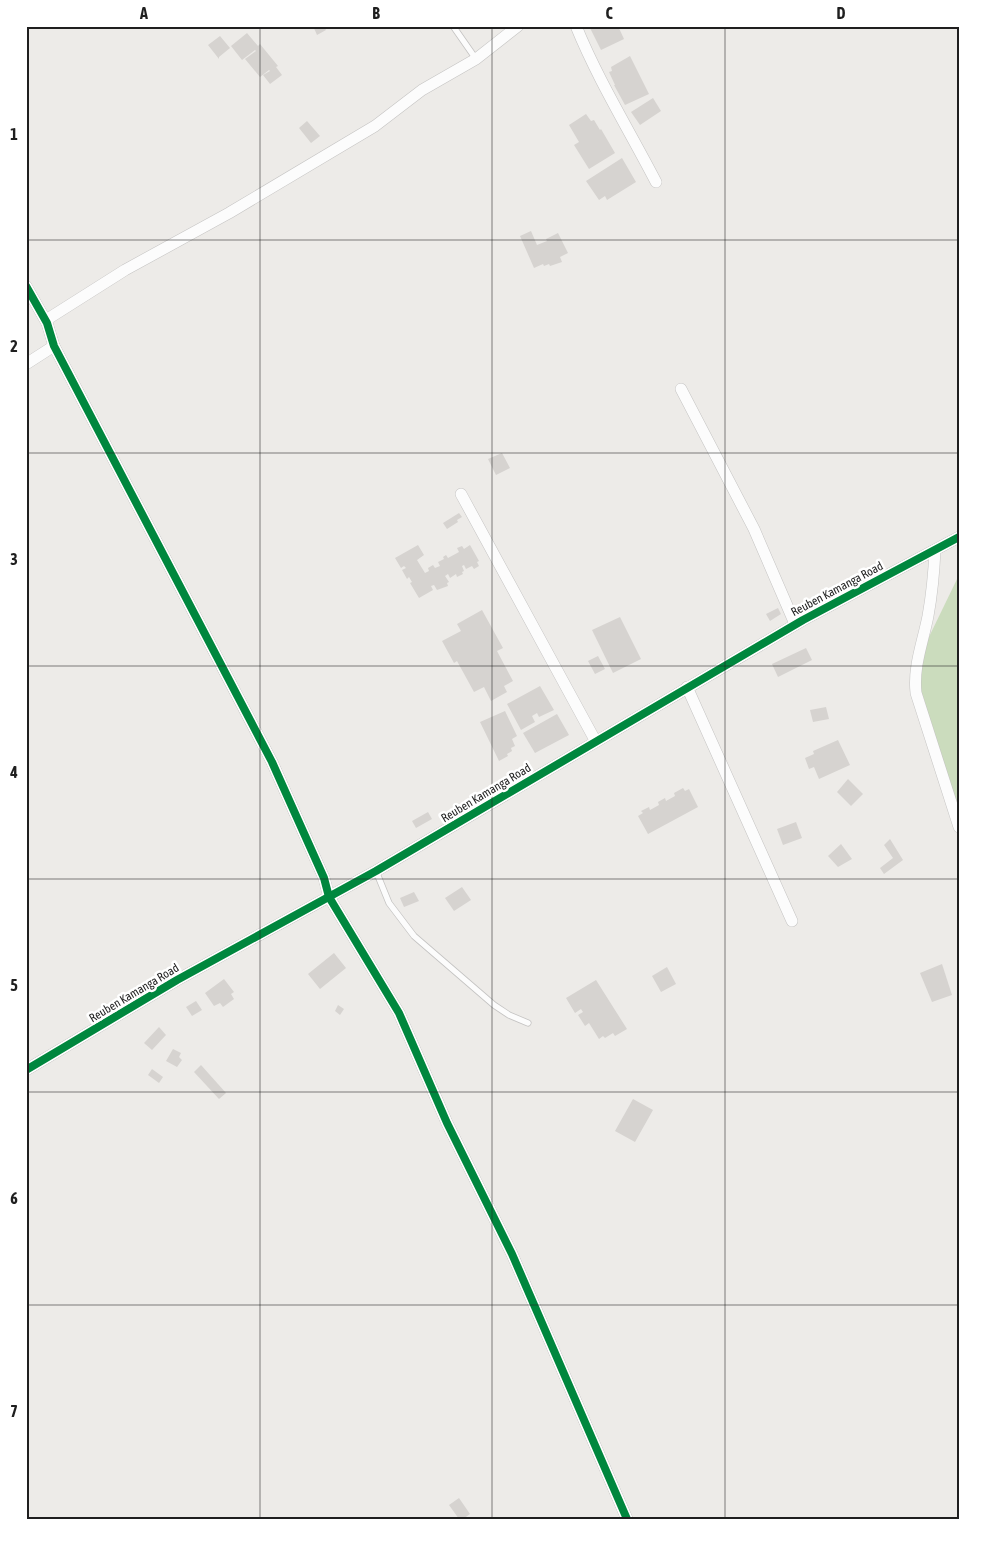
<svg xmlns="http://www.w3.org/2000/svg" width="985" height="1545" viewBox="0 0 985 1545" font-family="'Asap Condensed',sans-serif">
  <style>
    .forest { fill: #cbdcbd }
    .building { fill: #d6d3d0 }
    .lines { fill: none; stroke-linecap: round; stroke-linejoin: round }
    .lane-casing { stroke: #c4c3c2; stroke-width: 7 }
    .street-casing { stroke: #c4c3c2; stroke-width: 12 }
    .lane { stroke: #fcfcfc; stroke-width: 5.5 }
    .street { stroke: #fcfcfc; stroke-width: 11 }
    .cycleway-casing { stroke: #fff; stroke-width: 11 }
    .cycleway { stroke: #00873e; stroke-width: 8 }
    .grid { fill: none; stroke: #1f1f1f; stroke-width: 1; stroke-opacity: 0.55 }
    .labels { text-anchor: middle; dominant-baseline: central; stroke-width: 5; stroke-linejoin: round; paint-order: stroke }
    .street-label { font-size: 12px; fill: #1f1f1f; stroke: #fff }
    .neatline { fill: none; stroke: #1f1f1f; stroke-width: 2 }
    .grid-label { font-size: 16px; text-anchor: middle; font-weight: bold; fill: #1f1f1f }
  </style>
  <rect width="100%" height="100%" fill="#edebe8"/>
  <!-- forest -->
  <path class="forest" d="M959,575V826L918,680L927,641Z"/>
  <!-- building -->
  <g class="building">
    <path d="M313,26H324L326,30L317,35Z"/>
    <path d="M589,26H618L624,39L601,50Z"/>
    <path d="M247,33L258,46L260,44L278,66L276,67L282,75L270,84L263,75L270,71L269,70L260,77L245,59L256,51L255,50L242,60L231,46Z"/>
    <path d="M220,36L230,48L219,57V59L208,45Z"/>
    <path d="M630,56L649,94L625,105L614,85H615L609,72L612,71L611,67Z"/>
    <path d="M653,98L661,111L640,125L631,112Z"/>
    <path d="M586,114L591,121L594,120L600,130L601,129L615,153L589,169L574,145L579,142L569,125Z"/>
    <path d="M307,121L320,136L311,143L299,128Z"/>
    <path d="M622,158L636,182L607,200L605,196L599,200L586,181Z"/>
    <path d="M531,231L537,245L547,241L546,239L558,233L568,253L560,257L562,262L550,266L549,264L544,266L543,264L534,268L520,236Z"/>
    <path d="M502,453L510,468L496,475L488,459Z"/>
    <path d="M459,513L462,517L457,520L458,522L447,529L443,523Z"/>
    <path d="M418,545L424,555L417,560L425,573L429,571L428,568L433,565L435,568L440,566L438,562L444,559L443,557L446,555L448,558L459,552L457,548L462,546L464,549L470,545L479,561L477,562L479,566L474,569L472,566L466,569L464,565L462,566L464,571L462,572L463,574L457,577L456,574L450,578L448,574L445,576L449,582L447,583L448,586L437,590L434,585L431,586L433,590L419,598L410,583L412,582L409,577L407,579L402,570L406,568L404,566L401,568L395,558Z"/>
    <path d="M778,608L781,614L770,621L766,614Z"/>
    <path d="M482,610L503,648L497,651L513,681L504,686L507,692L491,701L484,687L474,692L457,661L454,663L442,641L461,631L457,624Z"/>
    <path d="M620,617L641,659L613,673L592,630Z"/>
    <path d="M806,648L812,660L778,677L772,664Z"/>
    <path d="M598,656L605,669L595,674L588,661Z"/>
    <path d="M540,686L554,710L539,717L537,713L532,716L535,722L521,730L507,704Z"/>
    <path d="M826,707L829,719L813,722L810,710Z"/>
    <path d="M505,711L517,736L512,739L515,746L511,748L512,751L507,754L508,756L499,761L480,722Z"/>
    <path d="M557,714L569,735L535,753L523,733Z"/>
    <path d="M838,740L850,765L819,779L814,767L809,769L805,758L814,754L813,751Z"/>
    <path d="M848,779L863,794L851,806L837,792Z"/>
    <path d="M683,788L685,791L689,789L698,807L648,834L638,816L643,813L641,811L649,807L650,810L659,805L658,802L665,798L666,801L675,796L674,793Z"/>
    <path d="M428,812L432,819L416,828L412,821Z"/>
    <path d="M796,822L802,838L783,845L777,829Z"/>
    <path d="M890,839L903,860L884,874L880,868L893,858L884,845Z"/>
    <path d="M841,844L852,859L838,867L828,856Z"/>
    <path d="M462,887L471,900L454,911L445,898Z"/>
    <path d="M414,892L419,901L404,907L400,898Z"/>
    <path d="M334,953L346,968L320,989L308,974Z"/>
    <path d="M942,964L952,995L932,1002L920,973Z"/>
    <path d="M667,967L676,984L661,992L652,976Z"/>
    <path d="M224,979L234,992L231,994L234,999L223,1007L220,1003L214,1006L205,993Z"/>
    <path d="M596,980L627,1029L615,1036L613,1033L605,1038L603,1036L599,1039L589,1023L585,1026L578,1015L583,1012L581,1009L575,1013L566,998Z"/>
    <path d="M196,1001L202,1010L192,1016L186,1007Z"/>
    <path d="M338,1005L344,1009L340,1015L335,1011Z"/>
    <path d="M159,1027L166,1035L152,1050L144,1043Z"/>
    <path d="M173,1049L181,1053L179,1057L182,1060L177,1067L166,1061Z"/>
    <path d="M201,1065L226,1093L219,1099L194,1072Z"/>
    <path d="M152,1069L163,1077L159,1083L148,1075Z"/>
    <path d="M633,1099L653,1110L635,1142L615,1131Z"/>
    <path d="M459,1498L470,1514L463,1519H459L449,1505Z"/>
  </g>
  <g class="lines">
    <defs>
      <g id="lane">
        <path d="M453,26L476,59"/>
        <path d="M376,871L389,903L414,936L494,1005L509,1015L528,1023"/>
      </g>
      <g id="street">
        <path d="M576,26C598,80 629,130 656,182"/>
        <path d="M26,286L47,323L54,346L272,762L324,878L329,897L399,1013L447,1123L512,1254L627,1519"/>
        <path d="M46,320L125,270L229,213L375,126L422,90L476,59L518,26"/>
        <path d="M26,364L54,346"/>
        <path d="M681,389L754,529L795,624"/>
        <path d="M461,494L595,740"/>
        <path d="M935,550C934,572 932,594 928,616C923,642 913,666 916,693L959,827"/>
        <path d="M687,687L792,921"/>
        <path d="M26,1070L177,980L376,871L803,620L959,537"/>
      </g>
    </defs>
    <!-- lane casing -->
    <use href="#lane" class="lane-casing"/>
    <!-- street casing -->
    <use href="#street" class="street-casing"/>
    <!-- lane -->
    <use href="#lane" class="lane"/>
    <!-- street -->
    <use href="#street" class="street"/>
    <defs>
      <g id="cycleway">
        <path d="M26,286L47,323L54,346L272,762L324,878L329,897L399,1013L447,1123L512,1254L627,1519"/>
        <path d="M26,1070L177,980L376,871L803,620L959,537"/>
      </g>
    </defs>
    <!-- cycleway casing -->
    <use href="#cycleway" class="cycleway-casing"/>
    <!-- cycleway -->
    <use href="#cycleway" class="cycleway"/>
  </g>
  <!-- grid -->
  <path class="grid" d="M260,26V1519M492,26V1519M725,26V1519M26,240H959M26,453H959M26,666H959M26,879H959M26,1092H959M26,1305H959"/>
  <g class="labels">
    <!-- street labels -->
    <g class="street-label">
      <text transform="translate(837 589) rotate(-28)">Reuben Kamanga Road</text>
      <text transform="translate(486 793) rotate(-31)">Reuben Kamanga Road</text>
      <text transform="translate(134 993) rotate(-31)">Reuben Kamanga Road</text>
    </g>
  </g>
  <!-- border -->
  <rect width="985" height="1545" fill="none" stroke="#ffffff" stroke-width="55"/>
  <rect x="28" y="28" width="930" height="1490" class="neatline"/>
  <g class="grid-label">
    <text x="144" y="19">A</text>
    <text x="376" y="19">B</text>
    <text x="609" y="19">C</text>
    <text x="841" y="19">D</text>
    <text x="14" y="140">1</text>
    <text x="14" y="352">2</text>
    <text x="14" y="565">3</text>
    <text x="14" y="778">4</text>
    <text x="14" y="991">5</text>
    <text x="14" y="1204">6</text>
    <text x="14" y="1417">7</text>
  </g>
</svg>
